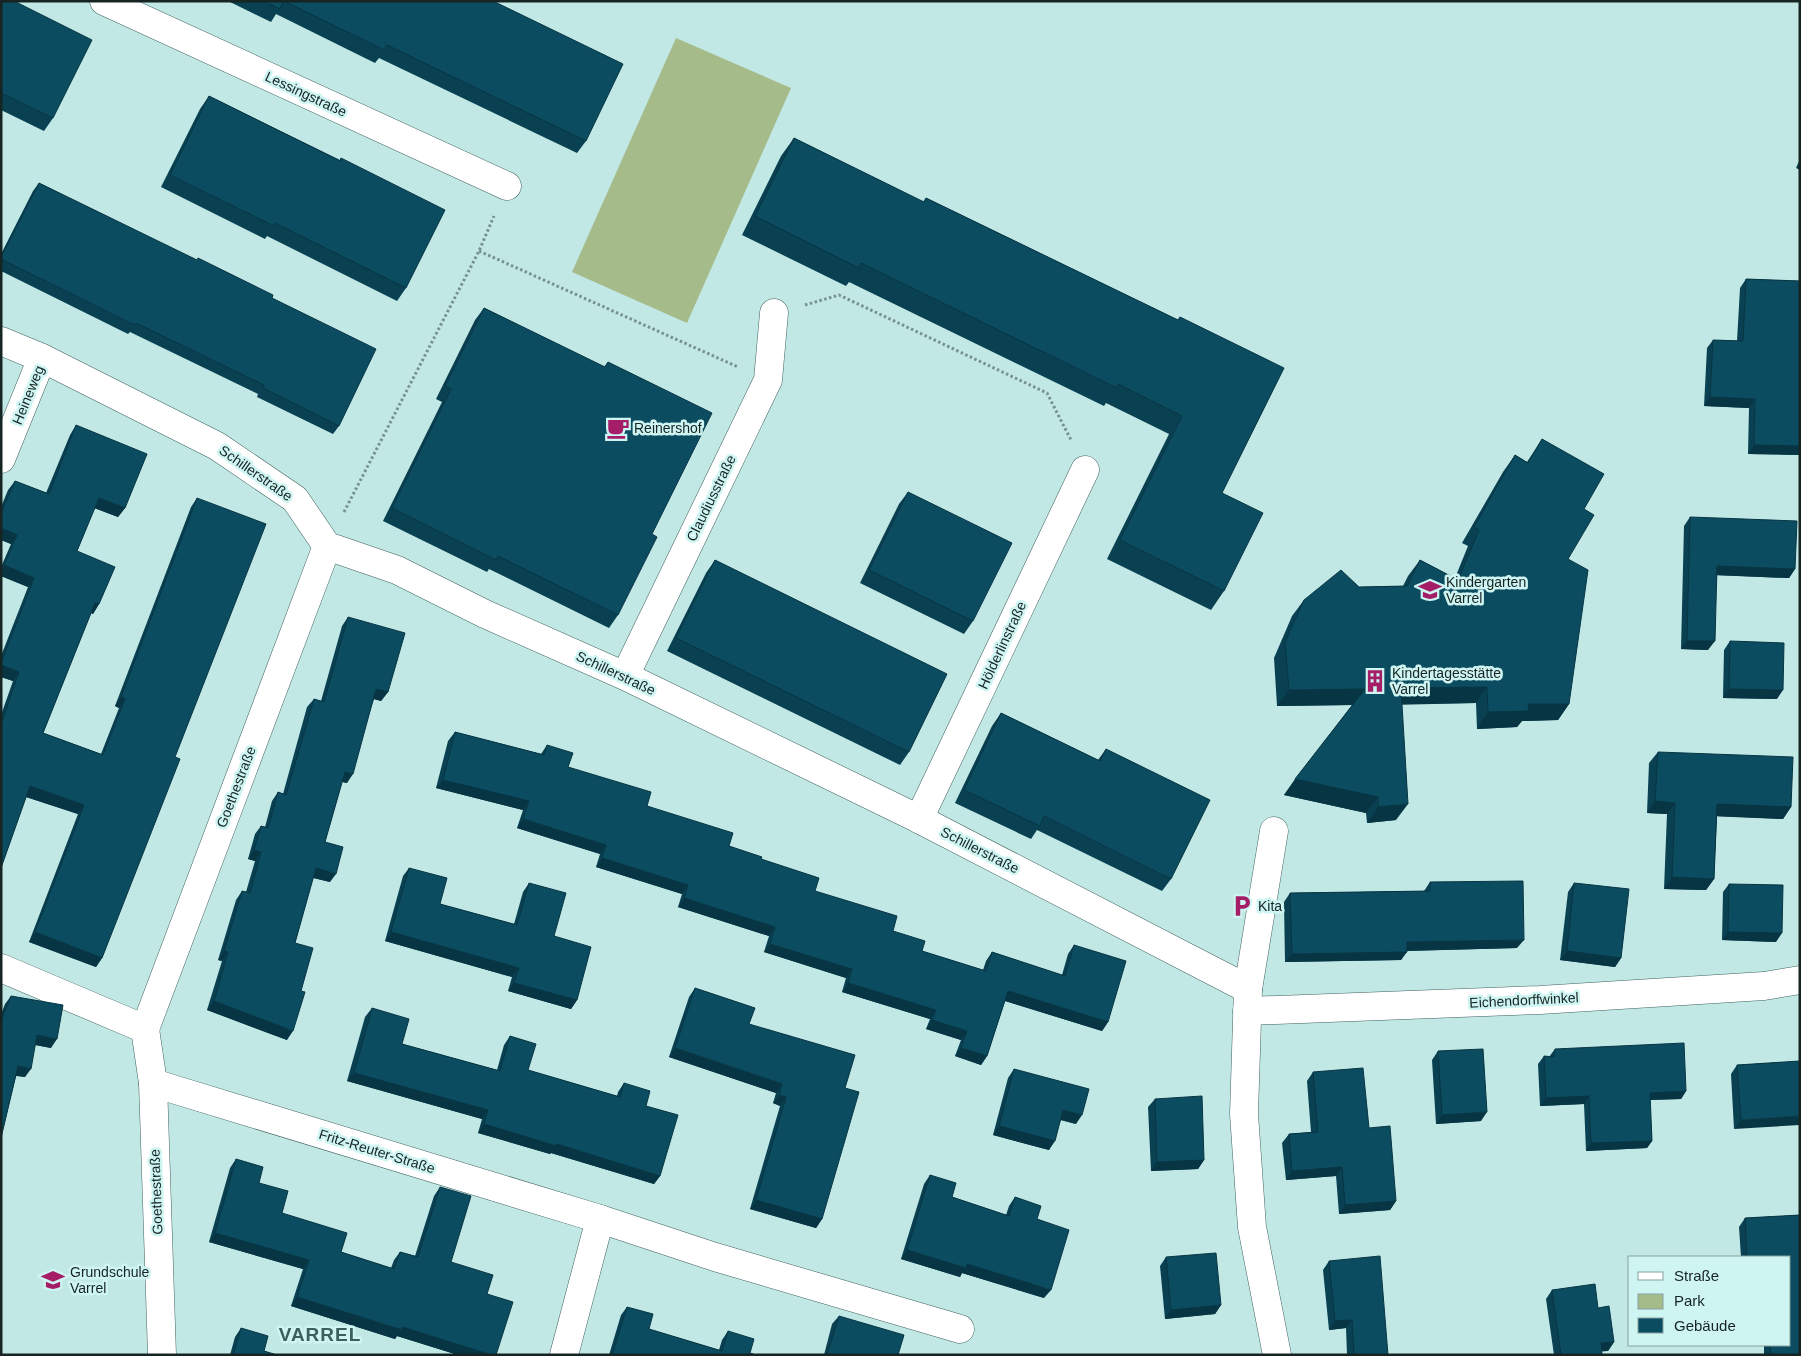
<svg xmlns="http://www.w3.org/2000/svg" width="1801" height="1356" viewBox="0 0 1801 1356" font-family="Arial,sans-serif">
  <style>
    .green { fill: #a6bb8a }
    .lines { fill: none; stroke-linecap: round; stroke-linejoin: round }
    .minor-casing { stroke: #406260; stroke-width: 29 }
    .path { stroke: #76918f; stroke-width: 3; stroke-dasharray: 2.5 2.5; stroke-linecap: butt }
    .minor { stroke: #fff; stroke-width: 28 }
    .wall { fill: #094153 }
    .shaded-wall { fill: #083543 }
    .building { fill: #0b4c60; stroke: #083543 }
    .labels { text-anchor: middle; dominant-baseline: central; stroke-width: 5; stroke-linejoin: round; paint-order: stroke }
    .street-label { font-size: 14px; fill: #162423; stroke: #cff5f3 }
    .poi-label { font-size: 14px; fill: #162423; stroke: #cff5f3; text-anchor: start }
    .district-label { font-size: 19px; font-weight: bold; letter-spacing: 1px; fill: #3c5e5c; stroke: #cff5f3 }
  </style>
  <rect width="100%" height="100%" fill="#c2e8e5"/>
  <!-- green -->
  <path class="green" d="M676,38L791,88L687,323L572,272Z"/>
  <g class="lines">
    <defs>
      <g id="minor">
        <path d="M104,1L507,186"/>
        <path d="M1,341L42,358L217,446L295,499L327,546L397,570L485,614L625,676L919,819L1248,989"/>
        <path d="M1,459L42,358"/>
        <path d="M625,676L768,380L774,313"/>
        <path d="M919,819L1085,470"/>
        <path d="M1274,831L1248,989L1244,1114L1252,1227L1277,1355"/>
        <path d="M1,968L145,1029L327,546"/>
        <path d="M1247,1011L1540,1000L1764,986L1800,980"/>
        <path d="M145,1029L153,1083L162,1355"/>
        <path d="M153,1083L600,1219L564,1355"/>
        <path d="M600,1219L715,1257L960,1329"/>
      </g>
    </defs>
    <!-- minor casing -->
    <use href="#minor" class="minor-casing"/>
    <!-- path -->
    <g class="path">
      <path d="M479,251L738,367"/>
      <path d="M805,305L839,295L1047,393L1071,440"/>
      <path d="M344,512L479,251L494,216"/>
    </g>
    <!-- minor -->
    <use href="#minor" class="minor"/>
  </g>
  <!-- wall -->
  <g class="wall">
    <path d="M1,1L53,118L44,131L1,110Z"/>
    <path d="M228,1H493L586,141L577,153L379,58L375,63L276,14L271,22Z"/>
    <path d="M209,96L340,160L406,288L397,301L267,236L265,239L161,187L200,109Z"/>
    <path d="M794,138L923,202L926,198L1178,320L1180,317L1222,493L1224,591L1211,610L1107,559L1169,434L1106,403L1104,406L849,282L846,286L742,235L781,156Z"/>
    <path d="M1800,159V170L1796,168Z"/>
    <path d="M39,183L272,298L339,426L333,434L257,397L258,394L130,332L128,334L1,271V254L33,191Z"/>
    <path d="M1746,279L1800,281V455L1748,454L1749,408L1704,406L1707,348L1713,340L1737,341L1740,288Z"/>
    <path d="M484,308L604,367L608,362L652,534L618,615L609,628L489,569L487,572L383,521L442,402L436,399L475,320Z"/>
    <path d="M76,425L125,508L118,517L94,508L77,551L99,604L93,614L91,613L43,733L101,754L119,708L115,706L191,507L197,498L175,757L102,958L96,967L29,942L78,814L26,797L1,868V715L13,681L1,677V656L28,587L1,576V567L11,544L1,540V507L8,490L15,481L46,493L70,435Z"/>
    <path d="M1542,439L1584,509L1568,559L1569,704L1558,720L1522,721L1517,727L1477,729L1476,703L1402,704L1396,820L1367,823L1366,813L1284,795L1352,705L1277,706L1274,658L1292,616L1304,600L1359,587L1403,586L1408,576L1420,560L1455,578L1468,546L1462,543L1503,472L1515,455L1527,462Z"/>
    <path d="M908,492L973,621L964,634L860,583L899,504Z"/>
    <path d="M1690,517L1795,569L1789,578L1717,575L1708,650L1681,649L1684,526Z"/>
    <path d="M715,560L909,752L900,765L667,651L706,573Z"/>
    <path d="M348,617L388,692L381,701L374,699L347,783L342,782L325,842L330,882L313,878L295,943L287,1040L207,1010L222,961L218,960L236,900L242,891L246,892L255,861L248,859L255,834L261,826L265,827L272,801L278,792L283,794L307,707L314,699L321,701L342,626Z"/>
    <path d="M1730,641L1777,699L1723,698L1724,650Z"/>
    <path d="M1001,713L1098,760L1106,749L1171,879L1162,891L1037,830L1031,839L955,803L992,726Z"/>
    <path d="M455,732L541,754L547,745L568,767L729,846L761,859L815,891L893,931L922,951L983,970L986,961L992,952L1062,975L1068,954L1074,945L1108,1022L1102,1031L1005,1001L987,1056L981,1065L955,1056L961,1040L926,1029L930,1019L842,992L846,978L764,952L769,936L678,907L682,894L596,867L600,854L517,828L523,810L436,788L448,741Z"/>
    <path d="M1658,752L1791,807L1783,819L1717,816L1714,879L1706,890L1664,889L1667,814L1647,813L1649,763Z"/>
    <path d="M409,868L440,904L514,924L523,892L529,883L554,936L577,1000L571,1009L508,991L512,977L385,941L403,876Z"/>
    <path d="M1430,882L1517,948L1407,951L1401,960L1285,962L1284,902L1290,893L1424,891Z"/>
    <path d="M1574,883L1621,958L1615,967L1560,960L1568,892Z"/>
    <path d="M1729,884L1776,942L1722,940L1723,892Z"/>
    <path d="M695,988L845,1088L822,1219L816,1228L750,1209L780,1106L773,1103L776,1093L669,1057L689,997Z"/>
    <path d="M11,996L51,1048L35,1045L25,1077L16,1076L1,1138V1014L5,1004Z"/>
    <path d="M372,1008L402,1044L497,1070L504,1045L510,1036L528,1070L617,1096L618,1092L624,1083L646,1106L660,1176L654,1184L551,1153L550,1154L478,1133L482,1119L347,1081L365,1017Z"/>
    <path d="M1555,1049L1686,1091L1681,1099L1650,1100L1652,1141L1647,1148L1586,1151L1584,1104L1540,1106L1538,1064L1544,1056L1549,1057Z"/>
    <path d="M1438,1051L1481,1121L1436,1124L1432,1060Z"/>
    <path d="M1800,1061L1734,1129L1731,1074L1737,1065Z"/>
    <path d="M1014,1069L1076,1124L1061,1120L1049,1150L993,1135L1008,1078Z"/>
    <path d="M1313,1072L1369,1128L1396,1201L1390,1210L1339,1214L1336,1176L1286,1180L1282,1143L1289,1134L1311,1132L1307,1081Z"/>
    <path d="M1155,1099L1204,1160L1198,1169L1151,1171L1148,1107Z"/>
    <path d="M236,1159L259,1183L282,1213L341,1252L391,1268L394,1260L400,1252L415,1256L434,1196L440,1187L451,1262L487,1294L496,1355H458L397,1336L395,1339L291,1306L303,1269L209,1242L230,1168Z"/>
    <path d="M930,1175L952,1197L1006,1215L1009,1206L1015,1197L1037,1219L1044,1298L962,1273L960,1277L901,1259L924,1184Z"/>
    <path d="M1800,1215V1355H1764V1345H1790V1257H1741L1739,1227L1745,1218Z"/>
    <path d="M1166,1257L1221,1305L1215,1314L1165,1319L1160,1266Z"/>
    <path d="M1329,1261L1388,1355H1347L1346,1328L1329,1330L1323,1270Z"/>
    <path d="M1552,1290L1598,1308L1614,1342L1608,1351H1602V1355H1554L1546,1299Z"/>
    <path d="M627,1307L649,1329L719,1350L722,1340L728,1331L750,1353L756,1355H609L621,1315Z"/>
    <path d="M839,1316L898,1355H824L832,1324Z"/>
    <path d="M241,1328L264,1351L277,1355H230L235,1337Z"/>
  </g>
  <!-- shaded-wall -->
  <g class="shaded-wall">
    <path d="M1710,397L1755,399L1749,408L1704,406Z"/>
    <path d="M1754,445L1800,446V455L1748,454Z"/>
    <path d="M99,498L125,508L118,517L92,507Z"/>
    <path d="M1,528L17,535L11,544L1,540Z"/>
    <path d="M4,565L34,578L28,587L1,576V570Z"/>
    <path d="M1717,566L1795,569L1789,578L1711,575Z"/>
    <path d="M95,603L99,604L93,614L89,612Z"/>
    <path d="M1687,641H1715L1708,650L1681,649Z"/>
    <path d="M1,665L19,672L13,681L1,677Z"/>
    <path d="M1487,687L1476,703L1390,705L1401,688Z"/>
    <path d="M376,689L388,692L381,701L370,698Z"/>
    <path d="M1365,689L1354,705L1277,706L1289,690Z"/>
    <path d="M1729,689L1783,690L1777,699L1723,698Z"/>
    <path d="M121,697L125,699L119,708L115,706Z"/>
    <path d="M1528,704H1569L1558,720L1522,721L1517,727L1477,729L1488,712Z"/>
    <path d="M345,772L353,774L347,783L339,781Z"/>
    <path d="M1295,779L1378,797L1366,813L1284,795Z"/>
    <path d="M443,780L529,801L523,810L436,788Z"/>
    <path d="M30,786L84,805L78,814L23,796Z"/>
    <path d="M1655,801L1675,803L1667,814L1647,813Z"/>
    <path d="M1408,804L1396,820L1367,823L1378,807Z"/>
    <path d="M1717,804L1791,807L1783,819L1709,816Z"/>
    <path d="M523,819L606,845L600,854L517,828Z"/>
    <path d="M254,850L261,852L255,861L248,859Z"/>
    <path d="M602,858L688,885L682,894L596,867Z"/>
    <path d="M316,868L336,874L330,882L310,877Z"/>
    <path d="M1672,877L1714,879L1706,890L1664,889Z"/>
    <path d="M684,898L775,927L769,936L678,907Z"/>
    <path d="M35,932L102,958L96,967L29,942Z"/>
    <path d="M391,932L519,968L512,977L385,941Z"/>
    <path d="M1728,932L1782,933L1776,942L1722,940Z"/>
    <path d="M1524,940L1517,948L1401,951L1407,942Z"/>
    <path d="M770,944L852,969L846,978L764,952Z"/>
    <path d="M224,951L228,952L222,961L218,960Z"/>
    <path d="M1567,951L1621,958L1615,967L1560,960Z"/>
    <path d="M1407,952L1401,960L1285,962L1292,954Z"/>
    <path d="M514,983L577,1000L571,1009L508,991Z"/>
    <path d="M848,983L936,1010L930,1019L842,992Z"/>
    <path d="M1008,991L1108,1022L1102,1031L1002,1000Z"/>
    <path d="M214,1001L293,1031L287,1040L207,1010Z"/>
    <path d="M932,1020L967,1031L961,1040L926,1029Z"/>
    <path d="M37,1035L57,1039L51,1048L31,1044Z"/>
    <path d="M675,1048L782,1084L776,1093L669,1057Z"/>
    <path d="M961,1048L987,1056L981,1065L955,1056Z"/>
    <path d="M18,1066L31,1069L25,1077L12,1075Z"/>
    <path d="M354,1073L488,1110L482,1119L347,1081Z"/>
    <path d="M1686,1091L1681,1099L1644,1100L1650,1093Z"/>
    <path d="M779,1095L786,1097L780,1106L773,1103Z"/>
    <path d="M1589,1096L1584,1104L1540,1106L1546,1098Z"/>
    <path d="M1063,1110L1082,1115L1076,1124L1057,1119Z"/>
    <path d="M1487,1112L1481,1121L1436,1124L1442,1115Z"/>
    <path d="M1800,1116V1125L1734,1129L1741,1120Z"/>
    <path d="M484,1124L557,1144L660,1176L654,1184L551,1153L550,1154L478,1133Z"/>
    <path d="M999,1126L1055,1141L1049,1150L993,1135Z"/>
    <path d="M1652,1141L1647,1148L1586,1151L1591,1143Z"/>
    <path d="M1204,1160L1198,1169L1151,1171L1157,1162Z"/>
    <path d="M1342,1167L1336,1176L1286,1180L1292,1171Z"/>
    <path d="M756,1200L822,1219L816,1228L750,1209Z"/>
    <path d="M1396,1201L1390,1210L1339,1214L1345,1205Z"/>
    <path d="M215,1233L309,1260L303,1269L209,1242Z"/>
    <path d="M907,1250L967,1264L1051,1290L1044,1298L962,1273L960,1277L901,1259Z"/>
    <path d="M297,1297L402,1327L492,1355H458L397,1336L395,1339L291,1306Z"/>
    <path d="M1221,1305L1215,1314L1165,1319L1171,1310Z"/>
    <path d="M1352,1320L1346,1328L1329,1330L1335,1321Z"/>
    <path d="M1614,1342L1608,1351L1595,1352L1601,1343Z"/>
  </g>
  <!-- building -->
  <g class="building">
    <path d="M1,1H14L92,40L53,118L1,93Z"/>
    <path d="M263,1H283L280,9Z"/>
    <path d="M284,1H493L623,64L586,141L387,45L384,50Z"/>
    <path d="M209,96L340,161L341,158L445,210L406,288L275,223L274,226L170,175Z"/>
    <path d="M794,138L924,202L926,198L1178,320L1180,317L1284,368L1222,493L1263,513L1224,591L1120,540L1182,416L1118,384L1117,388L861,263L859,268L755,216Z"/>
    <path d="M39,183L197,260L198,258L273,295L272,298L376,349L339,426L263,388L264,385L136,323L134,325L1,259V257Z"/>
    <path d="M1746,279L1800,281V446L1754,445L1755,399L1710,397L1713,340L1743,341Z"/>
    <path d="M484,308L605,367L608,362L712,413L652,534L657,537L618,615L498,556L496,560L392,508L451,389L445,386Z"/>
    <path d="M76,425L147,454L125,508L99,498L77,551L115,567L99,604L95,603L43,733L103,755L125,699L121,697L197,498L266,524L175,757L180,759L102,958L35,932L84,805L30,786L1,868V724L19,672L1,665V663L34,578L4,565L17,535L1,528V513L15,481L49,494Z"/>
    <path d="M1542,439L1604,474L1584,509L1594,515L1568,559L1588,570L1569,704H1528L1529,711L1488,712L1487,687L1401,688L1408,804L1378,807V797L1295,779L1365,689L1289,690L1285,642L1304,600L1341,570L1359,587L1407,586L1420,560L1458,580L1479,530L1474,527L1515,455L1528,463Z"/>
    <path d="M908,492L1012,543L973,621L869,570Z"/>
    <path d="M1690,517L1797,521L1795,569L1717,566L1715,641H1687Z"/>
    <path d="M715,560L947,674L909,752L676,638Z"/>
    <path d="M348,617L405,633L388,692L376,689L353,774L345,772L325,842L343,847L336,874L316,868L295,943L313,948L301,991L305,992L293,1031L214,1001L228,952L224,951L242,891L250,893L261,852L254,850L261,826L268,828L278,792L286,795L314,699L324,702Z"/>
    <path d="M1730,641L1784,643L1783,690L1729,689Z"/>
    <path d="M1001,713L1100,761L1106,749L1210,800L1171,879L1044,816L1040,826L964,790Z"/>
    <path d="M455,732L544,755L547,745L573,753L568,767L651,792L647,806L733,833L729,846L762,857L761,859L819,878L815,891L897,916L893,931L925,941L922,951L986,971L992,952L1065,976L1074,945L1126,961L1108,1022L1008,991L987,1056L961,1048L967,1031L932,1020L936,1010L848,983L852,969L770,944L775,927L684,898L688,885L602,858L606,845L523,819L529,801L443,780Z"/>
    <path d="M1658,752L1793,757L1791,807L1717,804L1714,879L1672,877L1675,803L1655,801Z"/>
    <path d="M409,868L447,878L440,904L517,925L529,883L566,893L554,936L591,947L577,1000L514,983L519,968L391,932Z"/>
    <path d="M1523,881L1524,940L1407,942V952L1292,954L1290,893L1430,891V882Z"/>
    <path d="M1574,883L1629,889L1621,958L1567,951Z"/>
    <path d="M1729,884L1783,885L1782,933L1728,932Z"/>
    <path d="M695,988L755,1008L749,1024L855,1055L845,1088L859,1092L822,1219L756,1200L786,1097L779,1095L782,1084L675,1048Z"/>
    <path d="M11,996L63,1005L57,1039L37,1035L31,1069L18,1066L1,1138V1021Z"/>
    <path d="M372,1008L409,1019L402,1044L500,1071L510,1036L536,1044L528,1070L620,1097L624,1083L650,1091L646,1106L678,1115L660,1176L557,1144L556,1146L484,1124L488,1110L354,1073Z"/>
    <path d="M1684,1043L1686,1091L1650,1093L1652,1141L1591,1143L1589,1096L1546,1098L1544,1056L1554,1057L1555,1049Z"/>
    <path d="M1483,1049L1487,1112L1442,1115L1438,1051Z"/>
    <path d="M1800,1061V1116L1741,1120L1737,1065Z"/>
    <path d="M1363,1068L1369,1128L1390,1126L1396,1201L1345,1205L1342,1167L1292,1171L1289,1134L1318,1132L1313,1072Z"/>
    <path d="M1014,1069L1089,1089L1082,1115L1063,1110L1055,1141L999,1126Z"/>
    <path d="M1202,1096L1204,1160L1157,1162L1155,1099Z"/>
    <path d="M236,1159L263,1167L259,1183L288,1191L282,1213L347,1233L341,1252L394,1269L400,1252L418,1257L440,1187L471,1196L451,1262L493,1275L487,1294L513,1302L496,1355H492L402,1327V1330L297,1297L309,1260L215,1233Z"/>
    <path d="M930,1175L956,1183L952,1197L1009,1216L1015,1197L1041,1206L1037,1219L1069,1230L1051,1290L967,1264L966,1268L907,1250Z"/>
    <path d="M1800,1215V1355H1771L1770,1345H1790V1257H1747L1745,1218Z"/>
    <path d="M1216,1253L1221,1305L1171,1310L1166,1257Z"/>
    <path d="M1380,1256L1388,1355H1354L1352,1320L1335,1321L1329,1261Z"/>
    <path d="M1595,1284L1598,1308L1609,1306L1614,1342L1601,1343L1602,1355H1561L1552,1290Z"/>
    <path d="M627,1307L653,1314L649,1329L722,1351L728,1331L754,1339L750,1353L756,1355H612Z"/>
    <path d="M839,1316L904,1335L898,1355H827Z"/>
    <path d="M241,1328L268,1336L264,1351L277,1355H233Z"/>
  </g>
  <!-- icons -->
  <defs>
    <symbol id="cafe-bare" viewBox="-9 -9 18 18"><path d="M-5.5-4.5H6V0H3Q3 3.5 0 3.5H-2.5Q-5.5 3.5-5.5 0ZM3-3.2v2h1.7v-2ZM-6 4.5H4V6H-6Z" fill="#a51d67" stroke="#cff5f3" stroke-width="2.5" paint-order="stroke"/></symbol>
    <symbol id="school-bare" viewBox="-9 -9 18 18"><path d="M0-5L7-2L0 1L-7-2ZM-4 1L0 2.5L4 1V4Q0 6-4 4Z" fill="#a51d67" stroke="#cff5f3" stroke-width="2.5" paint-order="stroke"/></symbol>
    <symbol id="building-bare" viewBox="-9 -9 18 18"><path d="M-4-6H4V6H1V3H-1V6H-4ZM-2.5-4.3h1.7v1.8h-1.7ZM.8-4.3h1.7v1.8H.8ZM-2.5-1h1.7V.8h-1.7ZM.8-1h1.7V.8H.8Z" fill="#a51d67" stroke="#cff5f3" stroke-width="2.5" paint-order="stroke"/></symbol>
    <symbol id="parking-bare" viewBox="-9 -9 18 18"><path d="M-3.5-5.5H1a3.5 3.5 0 0 1 0 7H-1V5.5H-3.5ZM-1-3.4V-.6H.8a1.4 1.4 0 0 0 0-2.8Z" fill="#a51d67" stroke="#cff5f3" stroke-width="2.5" paint-order="stroke"/></symbol>
  </defs>
  <g fill-rule="evenodd">
    <use href="#cafe-bare" x="602" y="412" width="32" height="32"/>
    <use href="#school-bare" x="1414" y="574" width="32" height="32"/>
    <use href="#building-bare" x="1359" y="665" width="32" height="32"/>
    <use href="#parking-bare" x="1226" y="890" width="32" height="32"/>
    <use href="#school-bare" x="37" y="1264" width="32" height="32"/>
  </g>
  <g class="labels">
    <!-- street labels -->
    <g class="street-label">
      <text transform="translate(306 94) rotate(25)">Lessingstraße</text>
      <text transform="translate(28 395) rotate(-68)">Heineweg</text>
      <text transform="translate(256 473) rotate(35)">Schillerstraße</text>
      <text transform="translate(711 498) rotate(-64)">Claudiusstraße</text>
      <text transform="translate(1002 645) rotate(-65)">Hölderlinstraße</text>
      <text transform="translate(616 673) rotate(25)">Schillerstraße</text>
      <text transform="translate(236 787) rotate(-69)">Goethestraße</text>
      <text transform="translate(980 850) rotate(27)">Schillerstraße</text>
      <text transform="translate(1524 1000) rotate(-3)">Eichendorffwinkel</text>
      <text transform="translate(377 1151) rotate(17)">Fritz-Reuter-Straße</text>
      <text transform="translate(156 1192) rotate(-92)">Goethestraße</text>
    </g>
    <!-- poi labels -->
    <g class="poi-label">
      <text x="634" y="428">Reinershof</text>
      <text x="1446" y="582">Kindergarten<tspan x="1446" dy="16">Varrel</tspan></text>
      <text x="1392" y="673">Kindertagesstätte<tspan x="1392" dy="16">Varrel</tspan></text>
      <text x="1258" y="906">Kita</text>
      <text x="70" y="1272">Grundschule<tspan x="70" dy="16">Varrel</tspan></text>
    </g>
    <!-- district labels -->
    <g class="district-label">
      <text x="320" y="1334">VARREL</text>
    </g>
  </g>
  <!-- border -->
  <rect width="1801" height="1356" fill="none" stroke="#162423" stroke-width="5"/>
  <!-- legend -->
  <rect x="1628" y="1256" width="162" height="90" fill="#cff5f3" stroke="#85a1a0"/>
  <rect x="1638" y="1272" width="25" height="8" fill="#ffffff" stroke="#85a1a0"/>
  <text x="1674" y="1281" font-size="15" fill="#162423">Straße</text>
  <rect x="1638" y="1294" width="25" height="15" fill="#a6bb8a" stroke="#85a1a0"/>
  <text x="1674" y="1306" font-size="15" fill="#162423">Park</text>
  <rect x="1638" y="1318" width="25" height="15" fill="#0b4c60" stroke="#85a1a0"/>
  <text x="1674" y="1331" font-size="15" fill="#162423">Gebäude</text>
</svg>
